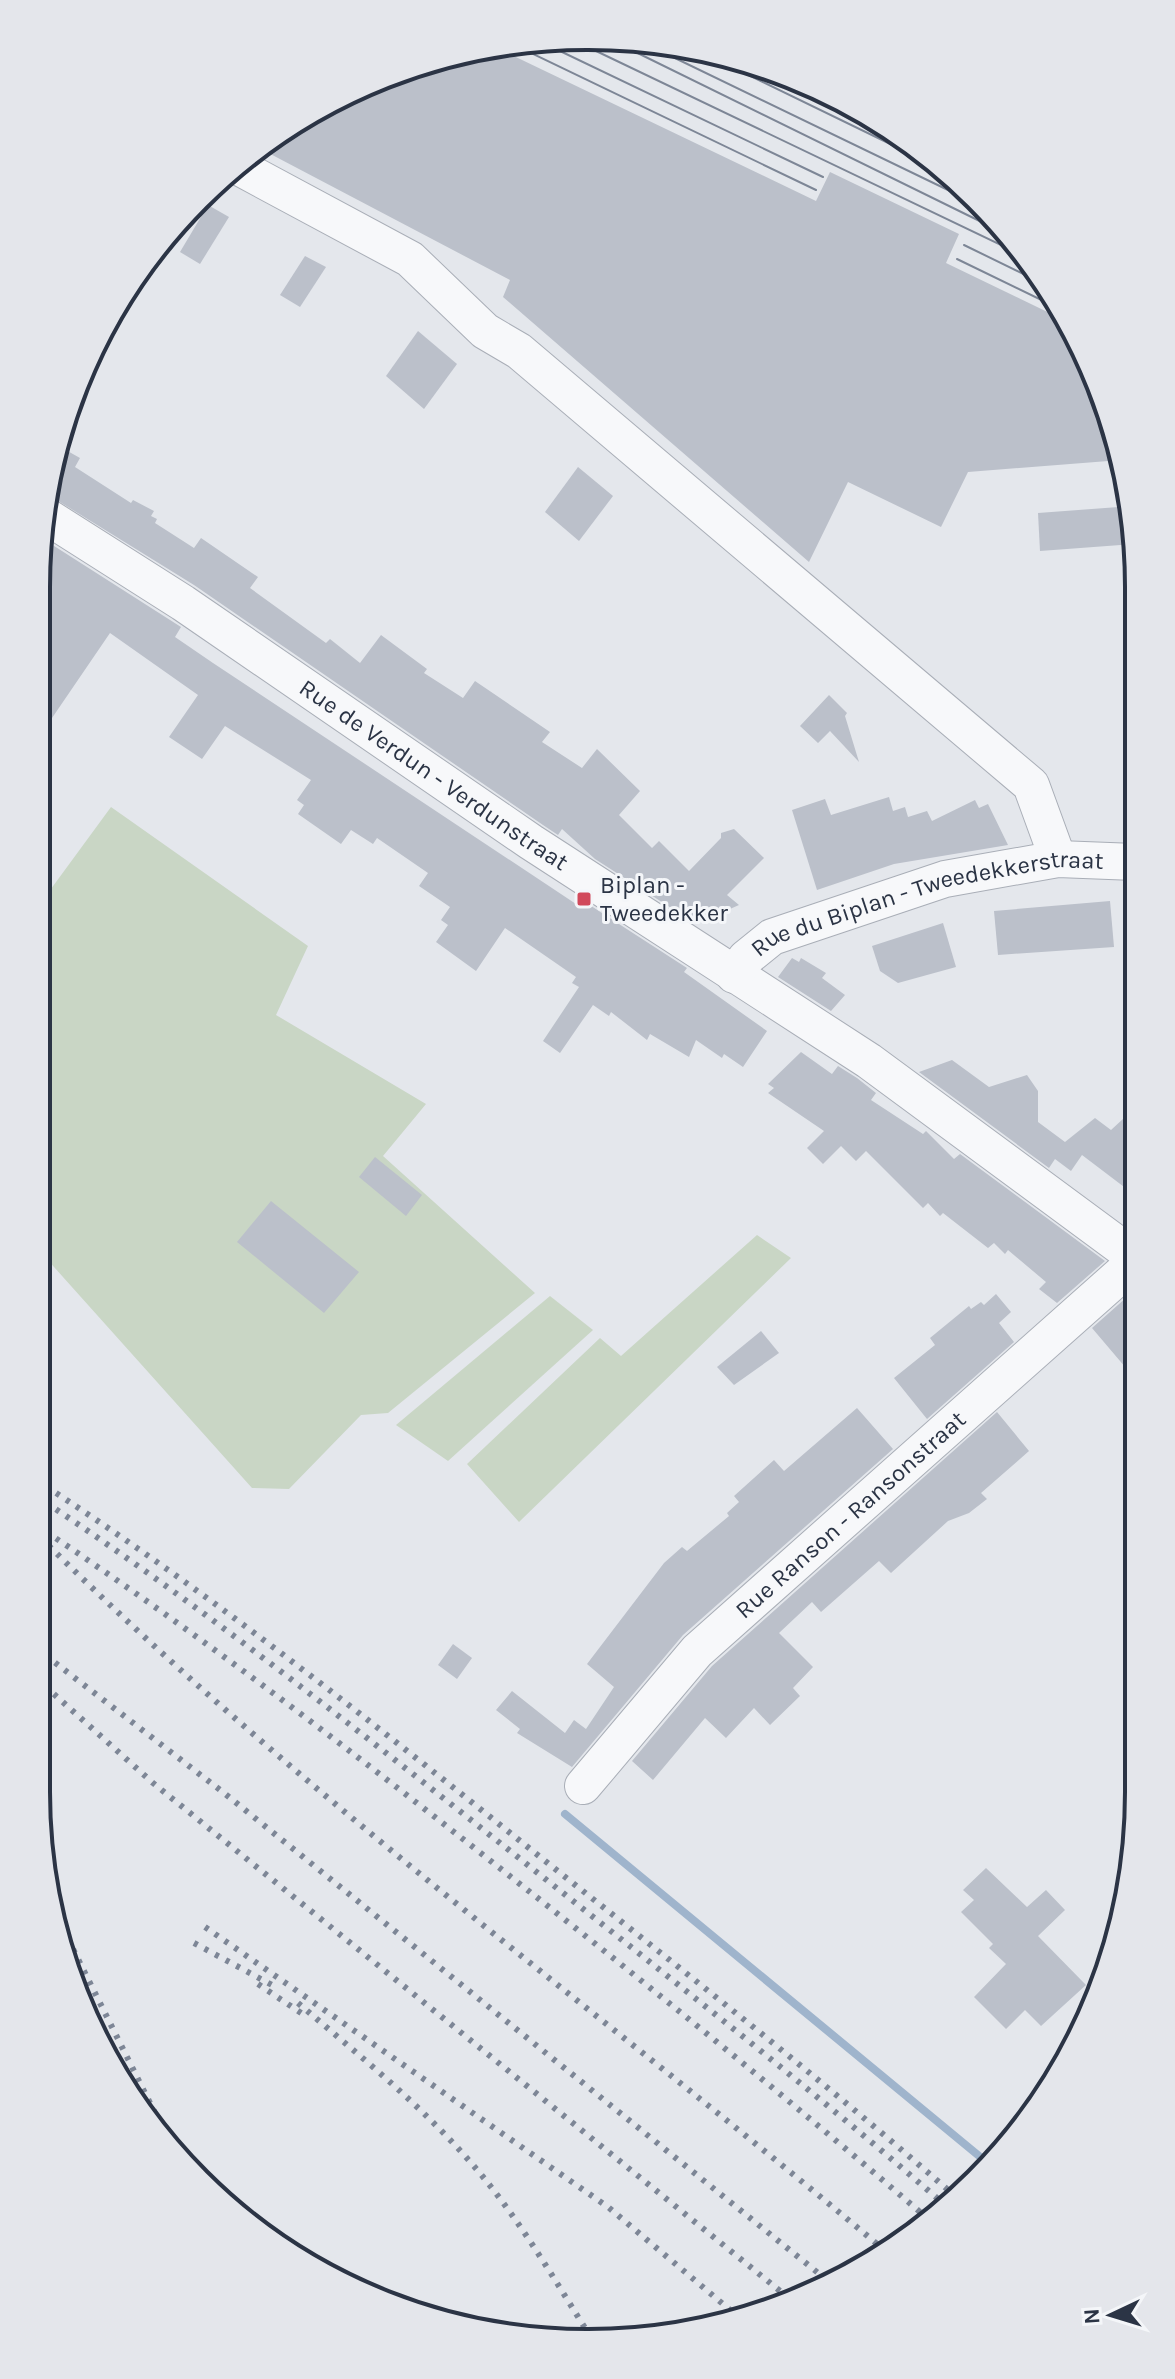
<svg xmlns="http://www.w3.org/2000/svg" width="1175" height="2379" viewBox="0 0 1175 2379" font-family="Karla,sans-serif">
  <style>
    .green { fill: #c9d6c5 }
    .lines { fill: none; stroke-linecap: round; stroke-linejoin: round }
    .stream { stroke: #9fb4cc; stroke-width: 8 }
    .building { fill: #bbc0ca }
    .minor-casing { stroke: #a9aeb7; stroke-width: 38 }
    .minor { stroke: #f7f8fa; stroke-width: 36 }
    .tram { stroke: #7d8696; stroke-width: 2 }
    .rail { stroke: #7d8696; stroke-width: 6; stroke-dasharray: 4 8; stroke-linecap: butt }
    .poi-dot { fill: #d1495b; stroke: #f4f6f9; stroke-width: 3 }
    .labels { text-anchor: middle; dominant-baseline: central; stroke-width: 6; stroke-linejoin: round; paint-order: stroke }
    .street-label { font-size: 24px; fill: #2b3445; stroke: #f4f6f9 }
    .poi-label { font-size: 24px; fill: #2b3445; stroke: #f4f6f9; text-anchor: start }
    .rim { fill: none; stroke: #2b3445; stroke-width: 4 }
  </style>
  <rect width="100%" height="100%" fill="#e4e7ec"/>
  <!-- green -->
  <g class="green">
    <path d="M111,807L308,946L276,1015L426,1104L383,1156L535,1293L388,1413L361,1415L289,1489L252,1488L37,1248V908Z"/>
    <path d="M757,1235L791,1258L519,1522L467,1464L600,1338L621,1356Z"/>
    <path d="M550,1296L593,1330L448,1461L396,1425Z"/>
  </g>
  <g class="lines">
    <!-- stream -->
    <path class="stream" d="M565,1814L990,2165"/>
  </g>
  <!-- building -->
  <g class="building">
    <path d="M493,46L816,201L830,172L959,234L946,263L1066,321L1110,410L1121,460L968,472L941,527L848,482L809,562L503,297L510,280L259,148L311,110L410,65Z"/>
    <path d="M208,205L229,217L200,264L180,252Z"/>
    <path d="M305,256L326,267L300,307L280,295Z"/>
    <path d="M418,331L457,364L424,409L386,376Z"/>
    <path d="M55,444L80,458L75,467L131,503L133,500L154,511L151,516L157,519L155,523L194,548L201,538L258,577L250,588L326,643L330,639L360,663L381,635L427,669L424,673L463,698L475,681L550,732L542,742L582,768L597,749L640,791L619,815L652,848L659,841L689,871L721,838V833L734,829L764,858L727,895L739,905L696,924L595,859L562,829L558,835L543,825L194,585L47,494Z"/>
    <path d="M578,467L613,496L579,541L545,512Z"/>
    <path d="M1132,506L1134,544L1040,551L1038,513Z"/>
    <path d="M40,537L181,627L175,637L213,663L582,908L585,902L687,968L684,972L767,1031L743,1067L724,1054L722,1058L696,1040L689,1057L650,1034L647,1040L611,1012L609,1016L593,1005L560,1053L543,1041L579,987L572,983L576,977L505,928L476,971L436,942L448,925L441,920L450,907L419,886L428,873L377,838L373,844L351,830L341,844L298,814L304,805L297,800L311,780L225,726L202,759L169,737L198,695L110,633L37,740V630L51,609L37,600Z"/>
    <path d="M829,695L847,713L845,716L859,762L830,731L818,743L800,726Z"/>
    <path d="M889,797L893,811L905,807L908,817L927,811L932,821L975,800L979,808L988,804L1008,845L894,864L817,890L792,810L825,799L831,815Z"/>
    <path d="M1110,901L1114,947L998,955L994,911Z"/>
    <path d="M943,923L956,967L898,983L880,971L872,946Z"/>
    <path d="M792,958L799,962L801,958L826,973L822,978L845,995L831,1011L778,977Z"/>
    <path d="M801,1052L832,1074L838,1066L857,1078L876,1093L871,1100L923,1134L926,1131L954,1159L960,1154L1105,1261L1057,1303L1039,1289L1046,1282L1008,1250L1005,1254L994,1243L988,1248L943,1213L940,1216L928,1203L923,1208L866,1151L856,1161L841,1146L823,1164L807,1148L824,1131L768,1093L774,1088L768,1084Z"/>
    <path d="M952,1060L989,1087L1027,1075L1038,1091V1122L1065,1142L1095,1118L1111,1130L1136,1107V1196L1082,1155L1071,1171L1055,1159L1049,1168L919,1072Z"/>
    <path d="M375,1157L422,1195L406,1216L359,1177Z"/>
    <path d="M271,1201L359,1272L324,1313L237,1242Z"/>
    <path d="M1136,1289V1295L1137,1381L1092,1328Z"/>
    <path d="M996,1294L1011,1312L999,1323L1014,1342L927,1419L894,1378L935,1345L930,1338L969,1306L971,1309L981,1302L984,1305Z"/>
    <path d="M761,1331L779,1353L734,1385L717,1367Z"/>
    <path d="M857,1408L893,1449L683,1635L572,1767L517,1733L520,1729L496,1710L512,1691L565,1733L574,1720L586,1729L614,1687L587,1664L664,1563L682,1547L687,1551L729,1516L727,1513L739,1502L734,1496L774,1460L784,1471Z"/>
    <path d="M997,1412L1029,1451L981,1493L987,1499L969,1513L948,1521L891,1573L879,1561L821,1612L812,1602L779,1633L813,1667L793,1688L800,1696L770,1725L754,1708L726,1738L705,1718L653,1780L632,1761L712,1666Z"/>
    <path d="M453,1644L472,1658L457,1679L438,1665Z"/>
    <path d="M986,1868L1027,1907L1046,1890L1065,1910L1038,1936L1086,1985L1041,2026L1025,2010L1006,2029L974,1997L1006,1964L989,1948L993,1944L961,1912L974,1900L963,1890Z"/>
  </g>
  <g class="lines">
    <defs>
      <g id="minor">
        <path d="M235,165L410,259L485,331L519,351L1031,785L1058,859"/>
        <path id="s1" d="M43,514L183,603L531,842L869,1061L1136,1258"/>
        <path id="s2" d="M734,975L746,958L772,937L945,879L1058,859L1135,862"/>
        <path id="s3" d="M583,1786L697,1651L1136,1261"/>
      </g>
    </defs>
    <!-- minor casing -->
    <use href="#minor" class="minor-casing"/>
    <!-- minor -->
    <use href="#minor" class="minor"/>
    <!-- tram -->
    <g class="tram">
      <path d="M607,38L1004,233"/>
      <path d="M571,39L1024,256"/>
      <path d="M537,40L823,177"/>
      <path d="M508,42L816,190"/>
      <path d="M648,45L979,205"/>
      <path d="M695,49L952,174"/>
      <path d="M964,245L1048,286"/>
      <path d="M957,259L1060,309"/>
    </g>
    <!-- rail -->
    <g class="rail">
      <path d="M36,1480C214,1595 379,1728 544,1860C683,1971 823,2080 956,2197"/>
      <path d="M36,1496C204,1607 361,1733 519,1858C662,1972 807,2085 945,2205"/>
      <path d="M36,1525C201,1635 357,1755 511,1877C652,1988 791,2101 927,2218"/>
      <path d="M40,1537C301,1797 602,2012 883,2249"/>
      <path d="M36,1648L224,1793L833,2285"/>
      <path d="M36,1678L153,1783L790,2299"/>
      <path d="M57,1917L173,2149"/>
      <path d="M205,1927L608,2207L736,2315"/>
      <path d="M194,1943L272,1985"/>
      <path d="M65,1966L80,1997"/>
      <path d="M258,1984L304,2015"/>
      <path d="M298,2003C355,2052 414,2099 465,2156C514,2210 551,2274 590,2336"/>
    </g>
  </g>
  <!-- markers -->
  <rect class="poi-dot" x="576" y="891" width="16" height="16" rx="4"/>
  <g class="labels">
    <!-- street labels -->
    <g class="street-label">
      <text stroke="none"><textPath href="#s1" startOffset="470">Rue de Verdun - Verdunstraat</textPath></text>
      <text stroke="none"><textPath href="#s2" startOffset="214">Rue du Biplan - Tweedekkerstraat</textPath></text>
      <text stroke="none"><textPath href="#s3" startOffset="382">Rue Ranson - Ransonstraat</textPath></text>
    </g>
    <!-- poi labels -->
    <g class="poi-label">
      <text x="600" y="885">Biplan -<tspan x="600" dy="28">Tweedekker</tspan></text>
    </g>
  </g>
  <!-- crop -->
  <path d="M0 0H1175V2379H0ZM587 50H588A537 537 0 0 1 1125 587V1792A537 537 0 0 1 588 2329H587A537 537 0 0 1 50 1792V587A537 537 0 0 1 587 50Z" fill="#e4e6eb" fill-rule="evenodd"/>
  <path class="rim" d="M587 50H588A537 537 0 0 1 1125 587V1792A537 537 0 0 1 588 2329H587A537 537 0 0 1 50 1792V587A537 537 0 0 1 587 50Z"/>
  <!-- north arrow -->
  <g transform="translate(1111 2315) rotate(266)" stroke="#f4f6f9" stroke-width="6" paint-order="stroke">
  <path d="M0-6L14 30L0 20L-14 30Z" fill="#2b3445"/>
  <text y="-12" font-size="22" font-weight="bold" text-anchor="middle" fill="#2b3445">N</text>
  </g>
</svg>
